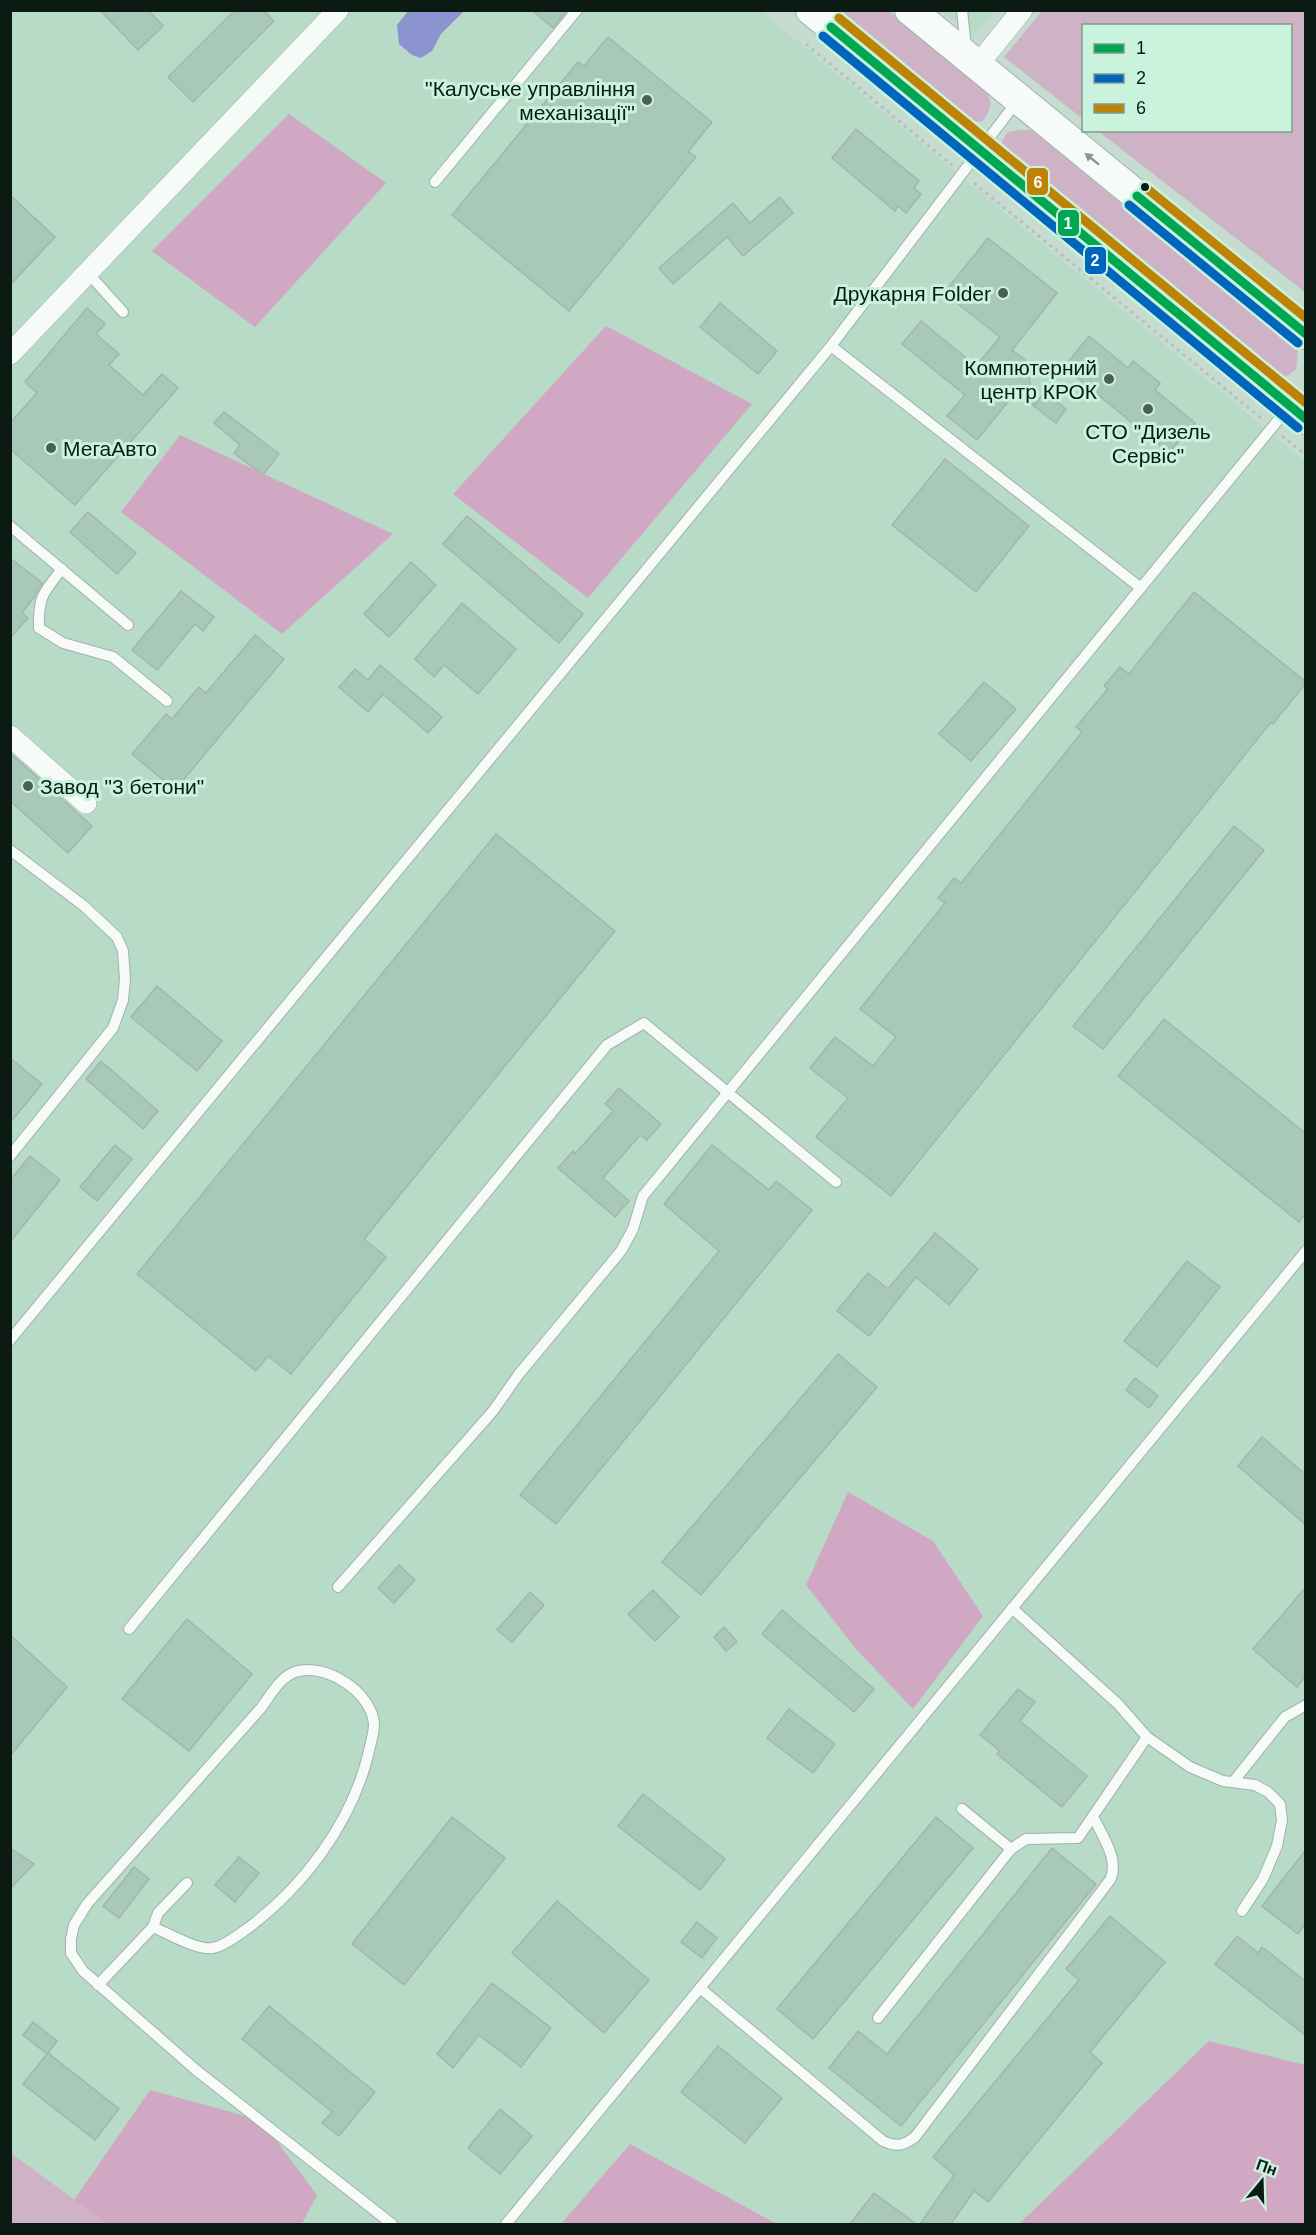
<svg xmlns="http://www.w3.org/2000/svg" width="1316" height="2235" viewBox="0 0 1316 2235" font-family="Arial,sans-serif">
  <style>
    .built { fill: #b7dbc7 }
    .green { fill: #d0b2c7 }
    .forest { fill: #d0a8c4 }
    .water { fill: #8c94cf }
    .building { fill: #a8c9b9; stroke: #a4b5ac; stroke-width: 1.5 }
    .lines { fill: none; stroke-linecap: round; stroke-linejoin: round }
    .lane-casing { stroke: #a1b2a9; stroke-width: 12 }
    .street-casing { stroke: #a1b2a9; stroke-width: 22 }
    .secondary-casing { stroke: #a1b2a9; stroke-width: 32 }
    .path { stroke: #b7bfba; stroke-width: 3; stroke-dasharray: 3 4.5; stroke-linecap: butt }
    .lane { stroke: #f6faf8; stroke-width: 10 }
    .street { stroke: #f6faf8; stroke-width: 21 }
    .secondary { stroke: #f6faf8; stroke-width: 30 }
    .bus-1-casing { stroke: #c9f3dc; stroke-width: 14 }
    .bus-2-casing { stroke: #c9f3dc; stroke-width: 14 }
    .bus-3-casing { stroke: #c9f3dc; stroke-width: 14 }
    .bus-1 { stroke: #00a651; stroke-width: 9 }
    .bus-2 { stroke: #0065bd; stroke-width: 9 }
    .bus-3 { stroke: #bc8305; stroke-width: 9 }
    .oneway { fill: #8c9691 }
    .poi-dot { fill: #4c5f55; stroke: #c9f3dc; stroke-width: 2 }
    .bus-dot { fill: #0b1b13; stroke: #c9f3dc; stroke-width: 2 }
    .labels { text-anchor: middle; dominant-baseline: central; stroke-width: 6; stroke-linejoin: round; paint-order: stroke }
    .poi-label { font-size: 21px; fill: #0b1b13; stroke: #c9f3dc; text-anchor: end }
    .line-badge { stroke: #c9f3dc; stroke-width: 2 }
    .badge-label { font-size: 16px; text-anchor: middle; font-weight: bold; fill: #fff }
  </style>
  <rect width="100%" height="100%" fill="#c6dcd0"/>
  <!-- built -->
  <g class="built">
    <path d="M11,11H761L1305,461V2224H108L11,2153Z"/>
    <path d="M941,11H996L974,35Z"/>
  </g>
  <!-- green -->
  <g class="green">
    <path d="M824,11H889L986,91C993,103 991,110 983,121L973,122L955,119Z"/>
    <path d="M1042,11H1305V292L1098,131L1290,130V26H1084L1083,119L1004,57Z"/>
    <path d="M1019,130H1031L1287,340L1298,351L1296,370L1279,381L1002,156V141L1008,132Z"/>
    <path d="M11,2153L108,2224H11Z"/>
  </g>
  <!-- forest -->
  <g class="forest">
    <path d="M289,114L386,183L255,327L152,251Z"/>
    <path d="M606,326L752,404L588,598L453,494Z"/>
    <path d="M180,435L393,534L282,634L121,512Z"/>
    <path d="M848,1492L933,1541L983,1616L913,1709L856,1649L806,1585Z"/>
    <path d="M1209,2041L1305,2065V2224H1019Z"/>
    <path d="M150,2090L261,2120L317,2195L302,2224H108L74,2200Z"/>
    <path d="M630,2144L777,2224H561Z"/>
  </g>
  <!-- water -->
  <path class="water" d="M408,11V10L464,11L441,34L432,51L421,58L412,55L399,44L397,25Z"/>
  <!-- building -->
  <g class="building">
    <path d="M100,10H148L163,26L138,50Z"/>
    <path d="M235,10H263L274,21L193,102L168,77Z"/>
    <path d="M532,10H567L553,28Z"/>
    <path d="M608,37L712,122L688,152L696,157L569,311L452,215L578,62L584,66Z"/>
    <path d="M856,129L919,181L914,188L921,194L906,213L898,206L895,211L832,158Z"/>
    <path d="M10,195L55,237L10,285Z"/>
    <path d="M780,197L793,213L743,256L727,237L673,284L659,268L733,203L750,223Z"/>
    <path d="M988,238L1057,293L1012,350L1025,360L1035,405L1044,392L1066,409L1056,423L1016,392L977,440L947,416L965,395L902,344L921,321L976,366L1000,337L944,293Z"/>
    <path d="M720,303L777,351L758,374L700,327Z"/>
    <path d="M87,308L105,324L96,334L119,354L109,365L143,395L162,374L178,388L75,505L10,449V423L37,393L25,382Z"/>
    <path d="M1089,336L1128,368L1133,361L1160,383L1155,390L1195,423L1169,453L1064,367Z"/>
    <path d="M224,412L279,454L263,475L234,453L240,445L214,423Z"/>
    <path d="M945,459L1029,526L976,592L892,525Z"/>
    <path d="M88,512L136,553L117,574L70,532Z"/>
    <path d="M467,516L583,614L559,643L443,544Z"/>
    <path d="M10,558L42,583L34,597L22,613L28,618L10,638Z"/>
    <path d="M411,562L436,585L389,637L364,614Z"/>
    <path d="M181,591L214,617L203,631L195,624L157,670L132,650Z"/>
    <path d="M1194,592L1305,681V684L1273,724L1271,722L891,1196L816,1137L848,1098L810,1068L835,1037L873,1066L896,1037L860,1009L945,903L938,898L954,878L961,883L1082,732L1076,727L1108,689L1104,686L1120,667L1129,674Z"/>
    <path d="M462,603L516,649L478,694L444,665L434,677L415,659Z"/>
    <path d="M255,635L284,659L175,790L132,754L166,714L172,719L199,687L206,693Z"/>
    <path d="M380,665L442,717L428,733L383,694L368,712L339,687L355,669L368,680Z"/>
    <path d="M984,682L1016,709L971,761L939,734Z"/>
    <path d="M10,753L92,826L68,853L10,801Z"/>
    <path d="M1234,826L1264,850L1103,1049L1073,1026Z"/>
    <path d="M496,834L615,931L364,1239L386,1257L291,1374L268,1356L256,1371L137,1274Z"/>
    <path d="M157,986L222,1041L197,1071L131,1017Z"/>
    <path d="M1164,1019L1305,1133V1214L1299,1222L1118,1076Z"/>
    <path d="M10,1058L42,1084L10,1123Z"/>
    <path d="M101,1061L158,1111L143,1129L86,1079Z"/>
    <path d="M619,1088L661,1124L647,1140L640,1135L603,1178L629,1201L615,1217L558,1168L573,1151L575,1154L613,1111L605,1104Z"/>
    <path d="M115,1145L132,1159L97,1201L80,1187Z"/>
    <path d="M712,1145L769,1190L776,1181L812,1210L556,1524L520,1495L719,1251L664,1204Z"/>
    <path d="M30,1156L60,1180L10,1242V1180Z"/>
    <path d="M935,1233L978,1269L949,1305L916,1277L869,1336L837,1311L868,1273L888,1289Z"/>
    <path d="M1187,1261L1220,1287L1157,1367L1124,1341Z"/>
    <path d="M838,1354L877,1387L701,1595L662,1562Z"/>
    <path d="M1135,1378L1158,1396L1149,1408L1126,1390Z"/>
    <path d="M1262,1437L1305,1474V1524L1238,1466Z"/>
    <path d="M399,1565L415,1580L394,1603L378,1588Z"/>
    <path d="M1305,1588V1677L1297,1687L1253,1649Z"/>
    <path d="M653,1590L679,1617L655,1641L628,1614Z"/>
    <path d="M530,1592L544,1605L512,1642L497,1630Z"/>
    <path d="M782,1610L874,1689L854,1712L762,1634Z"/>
    <path d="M187,1619L252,1674L189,1751L122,1699Z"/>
    <path d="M724,1627L737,1642L726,1651L714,1637Z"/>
    <path d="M10,1635L67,1687L10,1756Z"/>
    <path d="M1018,1689L1035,1702L1020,1721L1087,1776L1062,1807L997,1754L1000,1751L980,1735Z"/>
    <path d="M789,1709L835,1744L813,1773L767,1738Z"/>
    <path d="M643,1794L725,1859L700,1890L618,1826Z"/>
    <path d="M452,1817L505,1858L404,1985L352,1944Z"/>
    <path d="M936,1817L973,1848L813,2039L777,2009Z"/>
    <path d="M10,1848L34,1864L10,1889Z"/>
    <path d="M1052,1848L1096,1884L901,2126L829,2068L858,2031L887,2054Z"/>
    <path d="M1305,1851V1924L1298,1934L1262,1906Z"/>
    <path d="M239,1857L259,1873L235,1902L215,1885Z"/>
    <path d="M134,1867L149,1879L119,1918L103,1906Z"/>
    <path d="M557,1901L649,1980L604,2033L512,1953Z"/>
    <path d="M1110,1916L1165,1962L1090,2052L1102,2063L988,2202L974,2191L951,2224H920L954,2175L933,2157L1079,1980L1066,1969Z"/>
    <path d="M697,1922L717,1938L702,1958L681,1942Z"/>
    <path d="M1237,1936L1258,1953L1262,1947L1305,1981V2035L1215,1964Z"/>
    <path d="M492,1983L551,2028L521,2067L479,2035L453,2068L437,2054Z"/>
    <path d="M269,2006L375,2092L339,2136L322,2123L332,2112L242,2039Z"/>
    <path d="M33,2022L57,2041L48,2053L119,2109L95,2140L23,2084L47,2054L23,2035Z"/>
    <path d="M718,2046L782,2098L745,2143L681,2092Z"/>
    <path d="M500,2109L532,2136L500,2174L468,2148Z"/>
    <path d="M874,2193L916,2224H850Z"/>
  </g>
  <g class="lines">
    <defs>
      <g id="lane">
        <path d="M962,10L966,48"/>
        <path d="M435,182L577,10"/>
        <path d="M88,273L123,312"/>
        <path d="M831,346L1141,588"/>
        <path d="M10,526L128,625"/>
        <path d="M62,569C43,593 38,597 39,628L63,643L113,657L167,701"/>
        <path d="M10,850L84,906L117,937L123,951L125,979L123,1000L113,1028L10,1156"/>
        <path d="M10,1340L831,346L1018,100"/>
        <path d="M338,1587L493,1411L519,1374L621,1251L633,1229L643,1196L1288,408"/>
        <path d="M1012,1608L1118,1704L1147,1737L1190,1767L1223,1781L1255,1785L1268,1792L1280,1804L1282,1820L1277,1846L1263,1879L1242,1911"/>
        <path d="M129,1629L607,1045L644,1023L836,1182"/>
        <path d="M1233,1782L1285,1717L1306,1705"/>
        <path d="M962,1809L1011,1849"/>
        <path d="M187,1883L158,1913L153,1927C167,1933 198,1951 213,1948C224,1946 235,1937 244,1931C302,1889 351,1824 368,1755C370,1745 374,1734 374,1724C372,1692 325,1662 295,1672C280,1677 270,1696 261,1708L87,1904L74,1925L71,1939V1953L83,1971L196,2070L392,2224"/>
        <path d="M98,1985L153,1927"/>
        <path d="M700,1988L883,2141C896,2147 903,2146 915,2137L1110,1880C1120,1860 1102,1836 1093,1816L1147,1737"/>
        <path d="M878,2018L1011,1849L1026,1839L1078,1838L1093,1816"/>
        <path d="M506,2224L1306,1251"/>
      </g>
      <g id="street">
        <path d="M977,66L1022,10"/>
        <path d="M10,354L338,10"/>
        <path d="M10,736L86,803"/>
      </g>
      <g id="secondary">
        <path d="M811,10L1306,419"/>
        <path d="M910,10L1306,334"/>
      </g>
    </defs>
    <!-- lane casing -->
    <use href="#lane" class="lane-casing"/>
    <!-- street casing -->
    <use href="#street" class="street-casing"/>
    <!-- secondary casing -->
    <use href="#secondary" class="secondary-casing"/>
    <!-- path -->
    <g class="path">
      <path d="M806,44L952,165"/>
      <path d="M1019,66L1084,116"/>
      <path d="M1102,130L1306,291"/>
      <path d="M974,183L1261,418"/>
      <path d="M1282,436L1306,455"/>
    </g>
    <!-- lane -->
    <use href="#lane" class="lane"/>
    <!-- street -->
    <use href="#street" class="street"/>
    <!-- secondary -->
    <use href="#secondary" class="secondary"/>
    <defs>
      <g id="bus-1">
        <path d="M831,27L1306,419"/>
        <path d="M1137,196L1306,334"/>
      </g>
      <g id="bus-2">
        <path d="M823,36L1298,428"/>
        <path d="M1129,205L1298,343"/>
      </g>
      <g id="bus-3">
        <path d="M839,18L1306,403"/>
        <path d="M1145,187L1306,318"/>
      </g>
    </defs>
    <!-- bus-1 casing -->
    <use href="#bus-1" class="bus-1-casing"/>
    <!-- bus-2 casing -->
    <use href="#bus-2" class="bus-2-casing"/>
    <!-- bus-3 casing -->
    <use href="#bus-3" class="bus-3-casing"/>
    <!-- bus-1 -->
    <use href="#bus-1" class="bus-1"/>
    <!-- bus-2 -->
    <use href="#bus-2" class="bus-2"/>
    <!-- bus-3 -->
    <use href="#bus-3" class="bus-3"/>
  </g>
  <!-- one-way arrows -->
  <defs><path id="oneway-solid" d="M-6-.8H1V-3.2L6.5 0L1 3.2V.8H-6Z" transform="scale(1.5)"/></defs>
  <use class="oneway" href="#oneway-solid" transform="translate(1092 159) rotate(-141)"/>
  <!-- markers -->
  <g class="poi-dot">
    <circle cx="647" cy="100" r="6"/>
    <circle cx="1003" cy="293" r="6"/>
    <circle cx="1109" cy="379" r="6"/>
    <circle cx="1148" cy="409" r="6"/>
    <circle cx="51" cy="448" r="6"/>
    <circle cx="28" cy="786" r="6"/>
  </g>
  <circle class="bus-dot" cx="1145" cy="187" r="5"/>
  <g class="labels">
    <!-- poi labels -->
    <g class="poi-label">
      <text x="635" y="88">''Калуське управління<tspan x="635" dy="24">механізації''</tspan></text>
      <text x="991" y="293">Друкарня Folder</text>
      <text x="1097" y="367">Компютерний<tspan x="1097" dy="24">центр КРОК</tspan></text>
      <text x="1148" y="431" text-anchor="middle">СТО "Дизель<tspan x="1148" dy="24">Сервіс"</tspan></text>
      <text x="63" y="448" text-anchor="start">МегаАвто</text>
      <text x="40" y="786" text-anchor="start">Завод "3 бетони"</text>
    </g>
  </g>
  <g class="line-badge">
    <rect x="1026" y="167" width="23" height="29" rx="6" fill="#bc8305"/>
    <rect x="1057" y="209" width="23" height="28" rx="6" fill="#00a651"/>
    <rect x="1084" y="246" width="23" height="29" rx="6" fill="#0065bd"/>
  </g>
  <g class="badge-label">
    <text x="1038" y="188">6</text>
    <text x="1068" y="229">1</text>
    <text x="1095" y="266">2</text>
  </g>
  <!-- border -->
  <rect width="1316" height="2235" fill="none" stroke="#0b1b13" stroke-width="24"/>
  <!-- legend -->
  <rect x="1082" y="24" width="210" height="108" fill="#c9f3dc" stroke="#7d9d8c" stroke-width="1.5"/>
  <rect x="1094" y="44" width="30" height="9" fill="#00a651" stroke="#7d9d8c" stroke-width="1.5"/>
  <text x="1136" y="54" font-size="18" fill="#0b1b13">1</text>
  <rect x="1094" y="74" width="30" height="9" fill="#0065bd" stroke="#7d9d8c" stroke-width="1.5"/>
  <text x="1136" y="84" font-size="18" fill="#0b1b13">2</text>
  <rect x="1094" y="104" width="30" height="9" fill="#bc8305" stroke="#7d9d8c" stroke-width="1.5"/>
  <text x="1136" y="114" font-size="18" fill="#0b1b13">6</text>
  <!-- north arrow -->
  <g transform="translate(1262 2181) rotate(19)" stroke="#c9f3dc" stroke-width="4.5" paint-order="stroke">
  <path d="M0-4.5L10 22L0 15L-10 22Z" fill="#0b1b13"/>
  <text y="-9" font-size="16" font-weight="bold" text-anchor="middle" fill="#0b1b13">Пн</text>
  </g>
</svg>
